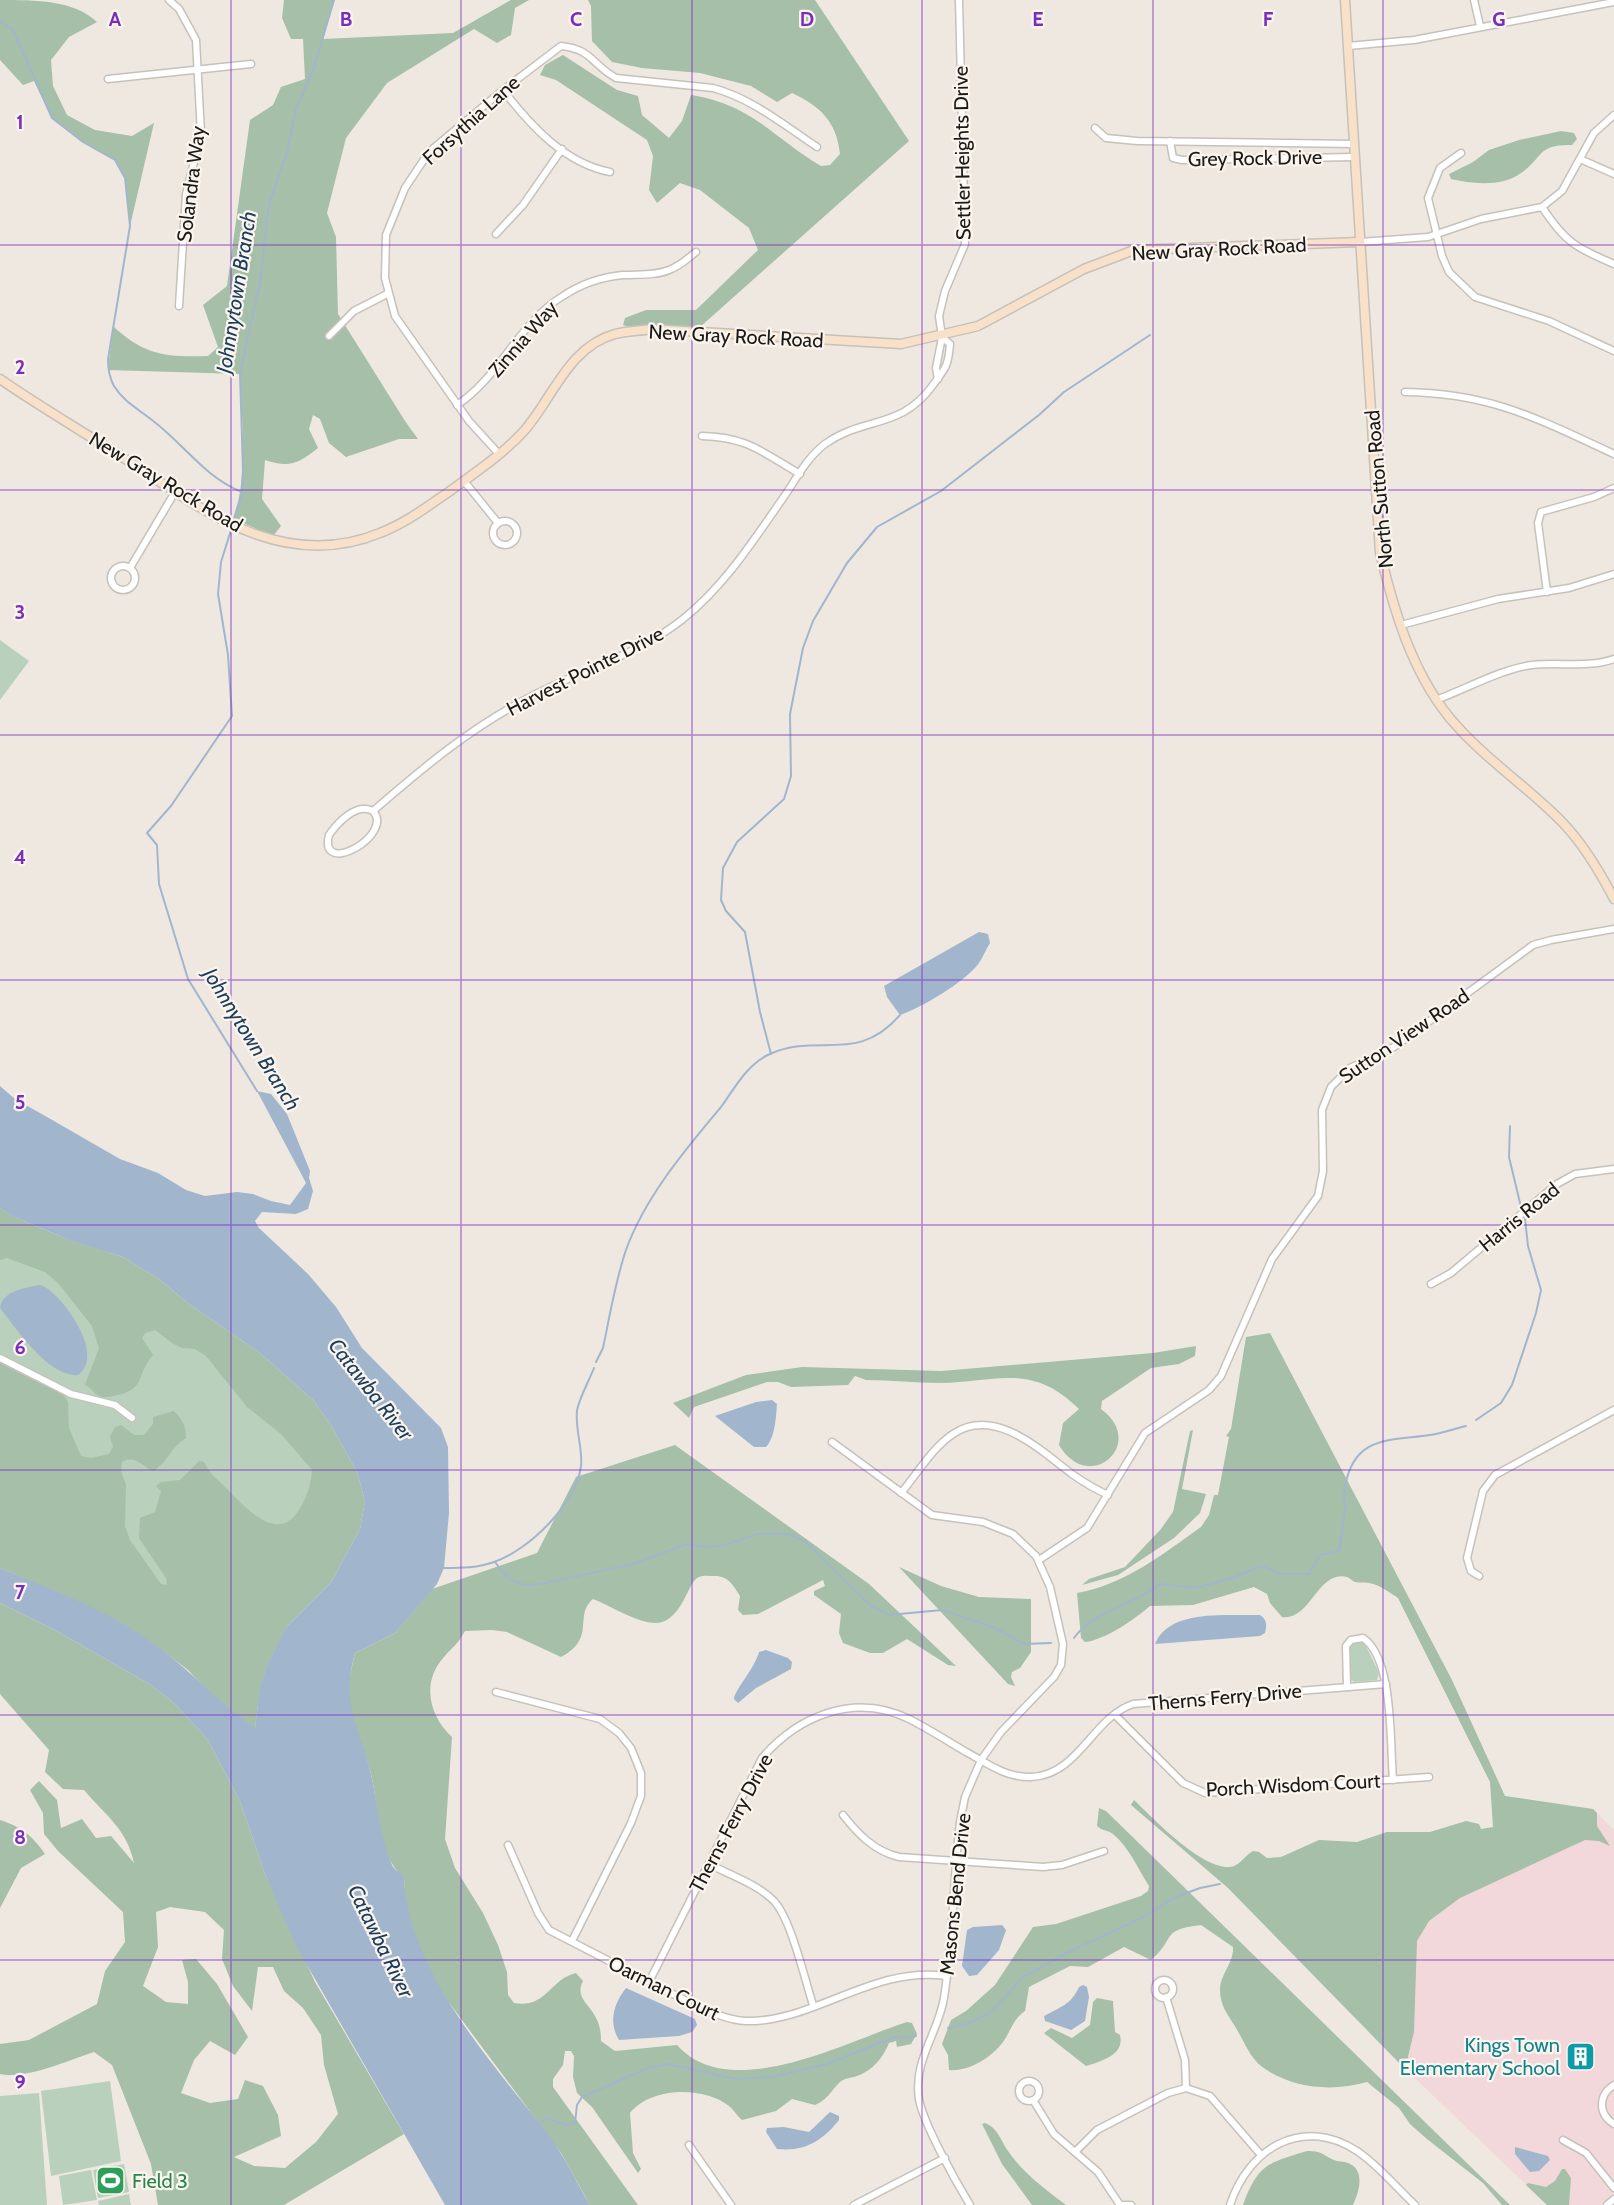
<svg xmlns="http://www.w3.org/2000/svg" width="1614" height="2205" viewBox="0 0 1614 2205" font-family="Cabin,sans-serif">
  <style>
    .education { fill: #f2d8db }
    .green { fill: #b9d0bc }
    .forest { fill: #a5bfa9; fill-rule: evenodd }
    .water { fill: #a1b6cd }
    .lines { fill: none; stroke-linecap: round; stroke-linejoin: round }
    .stream { stroke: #a1b6cd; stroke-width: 2 }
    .street-casing { stroke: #c6c1ba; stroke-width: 9 }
    .secondary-casing { stroke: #c6c1ba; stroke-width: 11 }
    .street { stroke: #fff; stroke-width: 6 }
    .secondary { stroke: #f8e1c8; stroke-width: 8 }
    .grid { fill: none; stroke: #7b2cbf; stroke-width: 1.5; stroke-opacity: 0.55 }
    .labels { text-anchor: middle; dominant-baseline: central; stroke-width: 4.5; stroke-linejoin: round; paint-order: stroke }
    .street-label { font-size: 20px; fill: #1c1a18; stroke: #fbf5ee }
    .culture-label { font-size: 20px; fill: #0d838f; stroke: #fbf5ee; text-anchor: end }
    .leisure-label { font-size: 20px; fill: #27864d; stroke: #fbf5ee; text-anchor: start }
    .water-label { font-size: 21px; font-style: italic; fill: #1c3e60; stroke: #fbf5ee }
    .grid-label { font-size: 20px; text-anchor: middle; font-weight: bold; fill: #7b2cbf; stroke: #fbf5ee; stroke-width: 4.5; stroke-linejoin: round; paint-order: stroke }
  </style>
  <rect width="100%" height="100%" fill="#eee8e1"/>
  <!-- education -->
  <path class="education" d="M1593,1809L1614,1830V2193L1601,2205H1547L1396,2060L1374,1931Z"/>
  <!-- green -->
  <g class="green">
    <path d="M0,640L29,661L0,700Z"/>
    <path d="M0,1208C31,1229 69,1240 105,1249L331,1425L258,1706L78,1601L0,1568Z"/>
    <path d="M1358,1641L1365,1644L1379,1673L1377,1680L1355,1682L1351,1680L1349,1647Z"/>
    <path d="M110,2081L121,2161L51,2176L41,2091Z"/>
    <path d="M39,2093L47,2205H0V2096Z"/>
    <path d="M124,2164L129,2192L98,2198L93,2170Z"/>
    <path d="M91,2170L97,2200L63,2205L59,2176Z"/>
    <path d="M129,2194L131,2205H99L98,2201Z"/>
  </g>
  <!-- forest -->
  <g class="forest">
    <path d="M0,0C35,0 74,0 97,22L69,37L51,60L53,86L67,115L95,130L132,136L154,123L130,226L125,178L115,160L83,142L52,118L34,81L23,85L0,60Z"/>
    <path d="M284,0H334L323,39L453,33L511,0H529L515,8L511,35L497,43L474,29L387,83L346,138L327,213L336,237L338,314L405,421L418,439H399L346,457L329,443L320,419L313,415L309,429L318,448C298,464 289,468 265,460L262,499L281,526L273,536L234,519C248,472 242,423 240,374L108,370L113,326C145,356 166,357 208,356L218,347L203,305L227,286L250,120L273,105L281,87L305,79L303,39H291L282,18Z"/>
    <path d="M588,0H815L909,141L700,327C687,326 628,329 623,325L625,318L646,310H696L758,250L749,228L700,190L680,183L657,203L649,190L653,156L647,140L556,80L540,75L545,65L563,55L617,90L638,96L642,115L669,138L682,121L691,95C753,105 772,137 821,166L830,165L840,154C837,122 820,106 792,93L777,102L751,86L700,73L642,68L612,62L592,41L591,6Z"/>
    <path d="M1561,131L1574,133L1577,139L1572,145C1537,144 1544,157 1521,173C1503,187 1472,184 1451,179L1449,174L1473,162L1489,150L1519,140Z"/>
    <path d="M0,1208L14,1217L72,1241L123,1257L159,1279L189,1304L260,1353L313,1400L331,1425L357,1472L365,1501L360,1529L332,1581L288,1625L268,1663L260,1687L255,1729L214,1697L188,1670L147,1639L33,1582L0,1568V1363L64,1395L68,1402L69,1428L81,1456L91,1458L109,1454L113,1447L110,1437L115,1427L121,1425L134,1435H144L153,1424V1417L174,1411C182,1419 186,1426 186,1438C172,1446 167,1462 154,1471C142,1467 135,1454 122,1462L121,1471L126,1485L125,1526L130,1540L161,1584L167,1585L166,1578L139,1538L140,1518L155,1512L161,1491L156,1486L161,1482L180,1480L199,1461L204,1462C210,1475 219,1480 228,1490C247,1509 278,1544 299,1510C307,1497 311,1485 312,1470L282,1435L247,1407L206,1356L195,1349L182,1348L172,1343L155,1330L145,1333L142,1338L153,1355C135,1376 147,1390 113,1396C109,1397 103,1398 99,1396C93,1393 92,1388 85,1385L99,1348L92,1326L58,1283L45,1272L7,1258L0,1260Z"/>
    <path d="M1270,1333L1452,1680L1505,1796L1593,1809L1597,1813V1826L1610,1846L1599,1841L1585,1840L1460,1898L1429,1921L1417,1941L1414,2032L1405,2069L1228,1888L1131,1805L1134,1800C1154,1819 1201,1869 1230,1867C1240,1866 1244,1856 1253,1851L1259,1852L1267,1858L1281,1857L1319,1840L1357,1842L1387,1832H1430L1466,1821L1479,1824L1481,1829L1493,1827L1490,1782L1398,1598C1389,1592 1380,1585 1369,1583C1364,1582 1359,1583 1355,1582C1352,1581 1350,1578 1347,1577C1317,1570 1311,1621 1282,1617L1270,1603L1267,1594L1254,1587L1193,1605L1150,1606C1135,1619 1105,1640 1085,1642L1081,1638L1077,1593C1124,1585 1163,1554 1201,1527L1209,1515L1214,1495H1218L1229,1437L1226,1436L1231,1429L1246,1337Z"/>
    <path d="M1196,1346L1195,1356L1179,1364L1151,1368L1102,1401L1101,1409C1148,1443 1089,1496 1059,1445L1063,1423L1079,1409C1032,1362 997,1382 940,1383C916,1383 891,1380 866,1380L855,1376L848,1385L791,1387L778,1382H767L694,1407L689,1418L673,1403L746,1375L802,1367L941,1371L1153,1353Z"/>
    <path d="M1193,1430L1182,1489L1206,1494L1200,1513L1174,1538L1118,1575L1082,1585L1089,1579L1125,1567L1161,1529L1173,1512L1190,1431Z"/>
    <path d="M675,1445L869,1584L956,1666L948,1665L907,1639L883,1653H870L843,1643L839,1633L841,1614L814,1595V1591L825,1586L823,1580L758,1614L743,1615L738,1610L740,1596C733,1585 728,1575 713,1576C709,1576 703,1575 699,1577C688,1581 684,1615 662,1622C644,1628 610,1605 593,1599C573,1616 597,1638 561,1657L507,1632L492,1630L465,1631C456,1647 454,1645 444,1657C421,1682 429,1716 452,1737L445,1839L455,1868L483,1913L498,1945L507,1972L508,1995L514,2003C546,2009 550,1979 576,1973L583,1981C575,1997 588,2003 595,2016C600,2024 601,2033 601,2041L615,2051L677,2045C730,2105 847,2041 907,2022L912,2023L917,2034L911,2044L897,2047L896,2041L889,2043C883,2058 872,2071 857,2076C851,2078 844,2078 839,2083C831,2091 827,2100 815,2105L792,2099L776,2111L742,2120C737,2116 734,2110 729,2106C703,2086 651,2087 630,2113L633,2153L641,2169L638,2173L592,2107L577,2093L573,2077L574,2056L571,2051H565L563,2065L553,2079V2087L638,2205H590L561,2153L447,2000L423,1959L406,1907L404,1878C374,1851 380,1806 370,1770C364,1749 354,1729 350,1708C346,1689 351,1671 355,1653L395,1633L432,1589L537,1553L576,1477Z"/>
    <path d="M899,1567L941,1586L979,1597L1031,1599V1652L1020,1668L1012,1672L1011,1677L1015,1686L1008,1684Z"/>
    <path d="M0,1603L55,1630L151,1685L175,1704L208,1740L240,1801L265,1874L315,1982L404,2134L284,2205H158L151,2164L112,2065L94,2052C69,2060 25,2080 0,2074V2044L29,2040L97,2004L105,1971L125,1942L123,1912L58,1851L44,1834L43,1813L30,1790L39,1781L57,1800L61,1828L82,1819L96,1838L111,1836L134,1863C127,1829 105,1815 84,1790L63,1789L45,1772L49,1750L0,1694ZM170,1907L205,1912L224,1930L222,1959L233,1986L252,2011L258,1967H273L284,1991L303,2008L321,2035L324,2065L338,2114L316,2142L285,2168L254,2166L234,2157L281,2136L278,2115L263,2086L245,2080L238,2099L210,2103L181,2093L194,2060L210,2041L235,2055L248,2037L217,1984L196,1959L182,1960L188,1982V2004L166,2002L143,1986L158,1947L156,1912Z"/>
    <path d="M1099,1808L1106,1811L1510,2205H1502L1483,2183L1427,2139L1410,2124L1399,2108L1367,2082C1332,2092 1291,2089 1261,2066C1249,2056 1244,2041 1236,2028C1228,2015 1220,2006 1220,1990C1220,1974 1234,1963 1233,1947L1201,1925C1159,1930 1177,1938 1151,1960L1124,1947L1088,1967L1070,1966L1029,1987L1025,2011C1012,2020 1011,2031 1003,2042C991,2058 968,2072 949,2070L948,2055L942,2044L951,2020L966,2011L995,1985L1033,1927L1056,1924L1141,1896L1148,1891L1149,1886C1138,1869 1129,1847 1113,1834C1108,1830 1102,1831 1097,1826Z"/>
    <path d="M0,1820C21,1827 32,1835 45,1854L21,1868L0,1908Z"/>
    <path d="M1097,1998L1113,2001L1115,2032L1120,2035C1125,2055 1101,2061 1086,2066L1044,2033L1051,2028L1072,2038L1090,2025L1093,2002Z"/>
    <path d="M985,2123C998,2128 1001,2141 1008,2151C1023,2173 1045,2189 1066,2205H1032L1002,2164L982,2124Z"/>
    <path d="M1307,2151C1322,2151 1321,2154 1334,2160C1338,2162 1343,2161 1348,2163C1366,2170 1359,2192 1353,2205H1243C1258,2164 1268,2163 1307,2151Z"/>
    <path d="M1562,2169H1565L1571,2178L1569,2205H1547L1526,2185L1528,2183L1546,2187L1555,2181Z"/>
  </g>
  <!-- water -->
  <g class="water">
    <path d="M979,932L988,934L990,943C986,949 983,957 979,963C965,982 921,1008 900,1015L887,997L884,986Z"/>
    <path d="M0,1086L15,1099L47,1117L120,1159L158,1173L186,1190L205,1196L237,1192L253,1194L271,1201L290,1205L306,1183L257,1091L271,1094L287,1114L310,1171L309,1178L313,1191L308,1209L296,1214L262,1212L255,1221L259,1228L308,1274L336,1307L362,1348L441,1428L448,1447L449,1513L444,1568L437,1584L395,1633L355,1653C341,1704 358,1723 370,1770C378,1802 378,1833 392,1865C395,1871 401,1872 404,1878C408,1969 490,2061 545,2130C563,2153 575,2180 590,2205H445L296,1946L265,1874L240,1801L208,1740L175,1704L151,1685L55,1630L0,1603V1568C50,1589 104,1609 149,1640C187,1667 217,1701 255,1728L260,1687L268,1663L280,1639L288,1625L332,1581L360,1529L365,1501L357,1472L331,1425L313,1400L260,1353L189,1304L159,1279L123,1257L72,1241L14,1217L0,1208Z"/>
    <path d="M39,1285C55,1285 109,1354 78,1375C49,1378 16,1328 0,1308C2,1291 25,1288 39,1285Z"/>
    <path d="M772,1400L777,1404C776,1417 775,1438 766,1447H754L715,1416L756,1402Z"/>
    <path d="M1260,1615C1267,1619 1267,1626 1265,1633L1260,1636L1155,1644C1169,1608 1229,1616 1260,1615Z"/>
    <path d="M766,1650L788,1658L792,1662L791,1669L756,1688L738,1703L734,1699C734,1691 755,1668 759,1652Z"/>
    <path d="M1002,1925L1006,1930L999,1950L977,1975L969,1976L962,1966L967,1930L973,1927Z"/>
    <path d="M1083,1985L1087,1987L1089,1997L1085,2021L1071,2030L1045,2021L1044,2016C1060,2007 1071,2005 1079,1987Z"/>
    <path d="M626,1988L695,2019L697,2025L692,2032L679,2036L619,2040C608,2022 614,2003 626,1988Z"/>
    <path d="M830,2112L839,2116V2120C822,2141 805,2152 777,2149L766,2132L767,2128L784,2127L809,2132Z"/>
    <path d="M1515,2147L1548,2156L1550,2160L1539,2171L1530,2172L1515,2154Z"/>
  </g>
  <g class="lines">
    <!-- stream -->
    <g class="stream">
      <path d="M0,21L13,30L52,118L83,142L115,160L125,178L130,226L108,359C108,369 109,377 114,386C124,402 138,409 152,420C184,444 204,477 242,492"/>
      <path d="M233,522L242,492L243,470L240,374L260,282L269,203L287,153L296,108L313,71L334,0"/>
      <path d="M232,527L221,562L218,594L228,655L232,716L171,806L147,833L157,845L159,884L188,979L257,1091"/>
      <path d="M771,1054L760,1012L745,932L726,911L721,900L723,868L737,842L784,799L791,776L790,714L803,648L813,621L847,563L877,527L941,491L1039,415L1064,392L1150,335"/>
      <path d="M1510,1126L1509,1157L1521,1207"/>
      <path d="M596,1362L603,1348C610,1315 615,1282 626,1250C645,1197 685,1150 721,1107C735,1088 747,1064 770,1054C818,1032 857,1065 900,1015"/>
      <path d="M1476,1420L1501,1403L1512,1385L1536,1313L1541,1290L1528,1246L1525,1219"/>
      <path d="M495,1562L507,1578L524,1585L541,1584L633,1564L687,1544L710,1547L725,1545L757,1534H789L806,1542L871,1606L889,1615L942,1610L993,1627L1024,1644L1051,1643"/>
      <path d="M444,1568C461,1568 478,1568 494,1562C529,1550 576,1504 581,1466C583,1449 575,1429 577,1411C579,1398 589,1381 594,1368"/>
      <path d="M1074,1638C1093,1611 1135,1605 1160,1584L1195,1588L1233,1578L1261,1566L1282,1574H1309L1320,1555L1339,1551C1341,1537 1344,1523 1345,1510C1345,1502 1343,1494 1345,1487C1354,1435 1390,1441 1430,1435C1442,1433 1454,1429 1466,1426"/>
      <path d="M948,2028L967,2024L990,2013L1023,1977L1069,1952L1141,1918L1176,1897L1200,1888L1220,1884"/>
      <path d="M539,2123L547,2118L565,2125L575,2123L577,2105L582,2097L648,2068L668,2064L736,2079L773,2077L827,2064L892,2038L916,2036"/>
    </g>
    <defs>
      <g id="street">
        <path d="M169,0L179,9L196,40L201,134L186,194L179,306"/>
        <path d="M1474,0L1480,26"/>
        <path d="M1348,46L1414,40L1614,2"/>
        <path d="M108,79L251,64"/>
        <path d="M503,90C530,125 564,163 610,172"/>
        <path d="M1095,128L1106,138L1137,141L1354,144"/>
        <path d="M1170,141L1173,158L1182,160L1355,157"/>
        <path d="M1461,153L1440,168L1428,198L1442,256L1449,272L1475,297L1549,321L1614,351"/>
        <path d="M1580,159L1614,174"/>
        <path d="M1542,207C1565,242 1576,248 1614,264"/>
        <path d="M496,234L523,205L562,149"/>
        <path d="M1360,242L1428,237L1481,219L1542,207L1562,191L1594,133L1614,115"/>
        <path d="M329,336L354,311L387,294"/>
        <path d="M938,379L936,368L942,337L939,316L945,291L965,244L959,0"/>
        <path d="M1405,392C1491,393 1538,419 1614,454"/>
        <path d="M457,405C500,377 519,322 563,296C581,284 601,277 623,275C638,274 655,276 669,270C680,266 687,259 696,252"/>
        <path d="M702,436C747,437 762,452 800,474"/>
        <path d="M499,454L469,421L395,316L385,278L386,235L405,188L429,152L503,90L561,46C592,49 591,64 616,78L713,88C751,98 784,125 817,147"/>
        <path d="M464,481L498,523"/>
        <circle cx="505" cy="533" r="12"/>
        <circle cx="123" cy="578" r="12"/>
        <path d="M130,568L175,492"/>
        <path d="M1547,592L1538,523L1541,512L1594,497L1614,488"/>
        <path d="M1401,625L1498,599L1569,588L1614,574"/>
        <path d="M1436,700C1466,689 1501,669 1532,665C1560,662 1587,668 1614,659"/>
        <path d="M373,811C395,835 318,878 329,835C338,822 357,802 373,811C424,767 470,728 530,697C581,670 638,655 683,619C724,586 751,544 781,501C794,483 806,458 825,444C864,416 901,430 933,385C946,367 948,367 950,344L942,337"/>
        <path d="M1431,1284L1451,1273L1557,1184L1575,1174L1614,1169"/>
        <path d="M0,1358L71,1394L115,1405L132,1418"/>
        <path d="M832,1442L932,1515L983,1522L1013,1534L1036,1556L1050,1587L1063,1644L1061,1665L1054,1677L1001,1732L981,1760L965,1797L960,1822C953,1880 953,1941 944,1998C938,2034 913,2060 919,2099C923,2123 956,2182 970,2205"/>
        <path d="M901,1493C917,1474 932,1448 953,1434C995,1406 1040,1450 1072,1474C1083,1482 1095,1489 1108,1495"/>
        <path d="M1039,1560L1087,1528L1145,1433L1209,1390L1221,1376L1272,1259L1318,1196L1323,1171L1322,1110L1331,1087L1350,1068L1394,1047L1533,945L1551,940L1614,929"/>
        <path d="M1479,1576L1471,1571L1467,1558L1483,1491L1495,1475L1614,1410"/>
        <path d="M1347,1687L1346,1646L1351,1640L1363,1638C1394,1658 1390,1746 1393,1780"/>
        <path d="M496,1692L600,1719L619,1733L631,1748L641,1773V1796L631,1823L572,1941"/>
        <path d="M1115,1715L1183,1783L1205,1793L1429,1777"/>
        <path d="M843,1815C858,1834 874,1851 899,1857L1043,1867L1062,1865L1104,1851"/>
        <path d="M508,1845L538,1913L549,1930L706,2011C719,2015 732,2021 746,2021C813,2023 874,1965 946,1976"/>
        <path d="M709,1864C730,1875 757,1884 774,1901C791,1919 805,1980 813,2005"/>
        <circle cx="1164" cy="1989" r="9"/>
        <path d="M649,1982L762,1758C798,1716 855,1692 909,1719C929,1729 949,1742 968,1753C988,1764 1007,1778 1031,1777C1079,1775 1092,1718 1133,1704L1386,1684"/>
        <path d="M1166,1997L1185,2060L1186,2088"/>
        <circle cx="1029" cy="2091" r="10"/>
        <path d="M1614,2085C1598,2095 1598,2114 1614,2124"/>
        <path d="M1033,2100L1054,2134L1098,2172L1120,2205"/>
        <path d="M1563,2140L1586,2153L1614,2188"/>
        <path d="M689,2145L731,2205"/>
        <path d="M1075,2152L1097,2130L1168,2093L1186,2088L1210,2096L1261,2155"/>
        <path d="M854,2205L945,2158"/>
        <path d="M1120,2205H1131"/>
        <path d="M1230,2205C1248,2149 1302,2115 1357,2151C1378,2165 1396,2187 1415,2205"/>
        <path d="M1607,2205L1614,2199"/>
      </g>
      <g id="secondary">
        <path d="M1345,0L1380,553C1394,610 1411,670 1449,717C1482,757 1527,786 1563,823C1584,845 1600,872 1614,899"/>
        <path d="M0,379C42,408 87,434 130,462C206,513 285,572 380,533C406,523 428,506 450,491C476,472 503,454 524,431C553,398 568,347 615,334C627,331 640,331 651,329L901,344L978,326L1084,269L1134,250L1360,242"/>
      </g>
    </defs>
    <!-- street casing -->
    <use href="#street" class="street-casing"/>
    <!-- secondary casing -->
    <use href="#secondary" class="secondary-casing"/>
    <!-- street -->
    <use href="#street" class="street"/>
    <!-- secondary -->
    <use href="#secondary" class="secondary"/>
  </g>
  <!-- grid -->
  <path class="grid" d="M231,0V2205M461,0V2205M692,0V2205M922,0V2205M1153,0V2205M1383,0V2205M0,245H1614M0,490H1614M0,735H1614M0,980H1614M0,1225H1614M0,1470H1614M0,1715H1614M0,1960H1614"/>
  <!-- icons -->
  <defs>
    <symbol id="building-square" viewBox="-11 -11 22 22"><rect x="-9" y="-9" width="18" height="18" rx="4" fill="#0f9aa8" stroke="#fbf5ee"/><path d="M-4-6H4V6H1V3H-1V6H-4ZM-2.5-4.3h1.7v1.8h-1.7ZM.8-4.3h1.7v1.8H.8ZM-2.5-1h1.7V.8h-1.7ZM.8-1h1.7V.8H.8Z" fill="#fff"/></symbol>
    <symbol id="stadium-square" viewBox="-11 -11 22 22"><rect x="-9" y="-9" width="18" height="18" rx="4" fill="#2e9e5b" stroke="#fbf5ee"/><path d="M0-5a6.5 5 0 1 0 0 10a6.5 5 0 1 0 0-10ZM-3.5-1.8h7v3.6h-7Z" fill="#fff"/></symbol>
  </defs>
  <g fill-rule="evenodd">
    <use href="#building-square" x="1564" y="2040" width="33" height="33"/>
    <use href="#stadium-square" x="94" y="2164" width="33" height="33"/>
  </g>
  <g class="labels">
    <!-- street labels -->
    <g class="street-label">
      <text transform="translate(471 120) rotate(-42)">Forsythia Lane</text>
      <text transform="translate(962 153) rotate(-91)">Settler Heights Drive</text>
      <text transform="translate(1255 158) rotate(-1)">Grey Rock Drive</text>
      <text transform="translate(191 184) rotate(-83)">Solandra Way</text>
      <text transform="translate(1219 249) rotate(-3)">New Gray Rock Road</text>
      <text transform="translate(736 336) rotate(3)">New Gray Rock Road</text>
      <text transform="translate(523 339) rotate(-49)">Zinnia Way</text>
      <text transform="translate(166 482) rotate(31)">New Gray Rock Road</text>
      <text transform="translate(1379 489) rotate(-95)">North Sutton Road</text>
      <text transform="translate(585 671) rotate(-27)">Harvest Pointe Drive</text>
      <text transform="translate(1404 1036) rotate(-34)">Sutton View Road</text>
      <text transform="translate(1519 1217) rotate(-39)">Harris Road</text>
      <text transform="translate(1225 1697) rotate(-5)">Therns Ferry Drive</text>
      <text transform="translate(1293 1785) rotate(-3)">Porch Wisdom Court</text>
      <text transform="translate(731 1823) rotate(-62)">Therns Ferry Drive</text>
      <text transform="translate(955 1894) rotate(-84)">Masons Bend Drive</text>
      <text transform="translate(664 1988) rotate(26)">Oarman Court</text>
    </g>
    <!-- culture labels -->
    <g class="culture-label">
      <text x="1560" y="2045">Kings Town<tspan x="1560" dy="23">Elementary School</tspan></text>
    </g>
    <!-- leisure labels -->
    <g class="leisure-label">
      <text x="132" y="2181">Field 3</text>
    </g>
    <!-- water labels -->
    <g class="water-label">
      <text transform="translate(236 292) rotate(-81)">Johnnytown Branch</text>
      <text transform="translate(252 1039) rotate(58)">Johnnytown Branch</text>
      <text transform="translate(371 1389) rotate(52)">Catawba River</text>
      <text transform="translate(381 1941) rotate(64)">Catawba River</text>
    </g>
  </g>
  <g class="grid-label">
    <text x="115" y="26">A</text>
    <text x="346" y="26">B</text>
    <text x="576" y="26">C</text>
    <text x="807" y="26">D</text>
    <text x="1038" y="26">E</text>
    <text x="1268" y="26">F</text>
    <text x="1499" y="26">G</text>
    <text x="20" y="129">1</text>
    <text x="20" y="374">2</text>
    <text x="20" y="619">3</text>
    <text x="20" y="864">4</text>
    <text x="20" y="1109">5</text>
    <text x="20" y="1354">6</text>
    <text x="20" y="1599">7</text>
    <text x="20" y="1844">8</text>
    <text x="20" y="2089">9</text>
  </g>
</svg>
